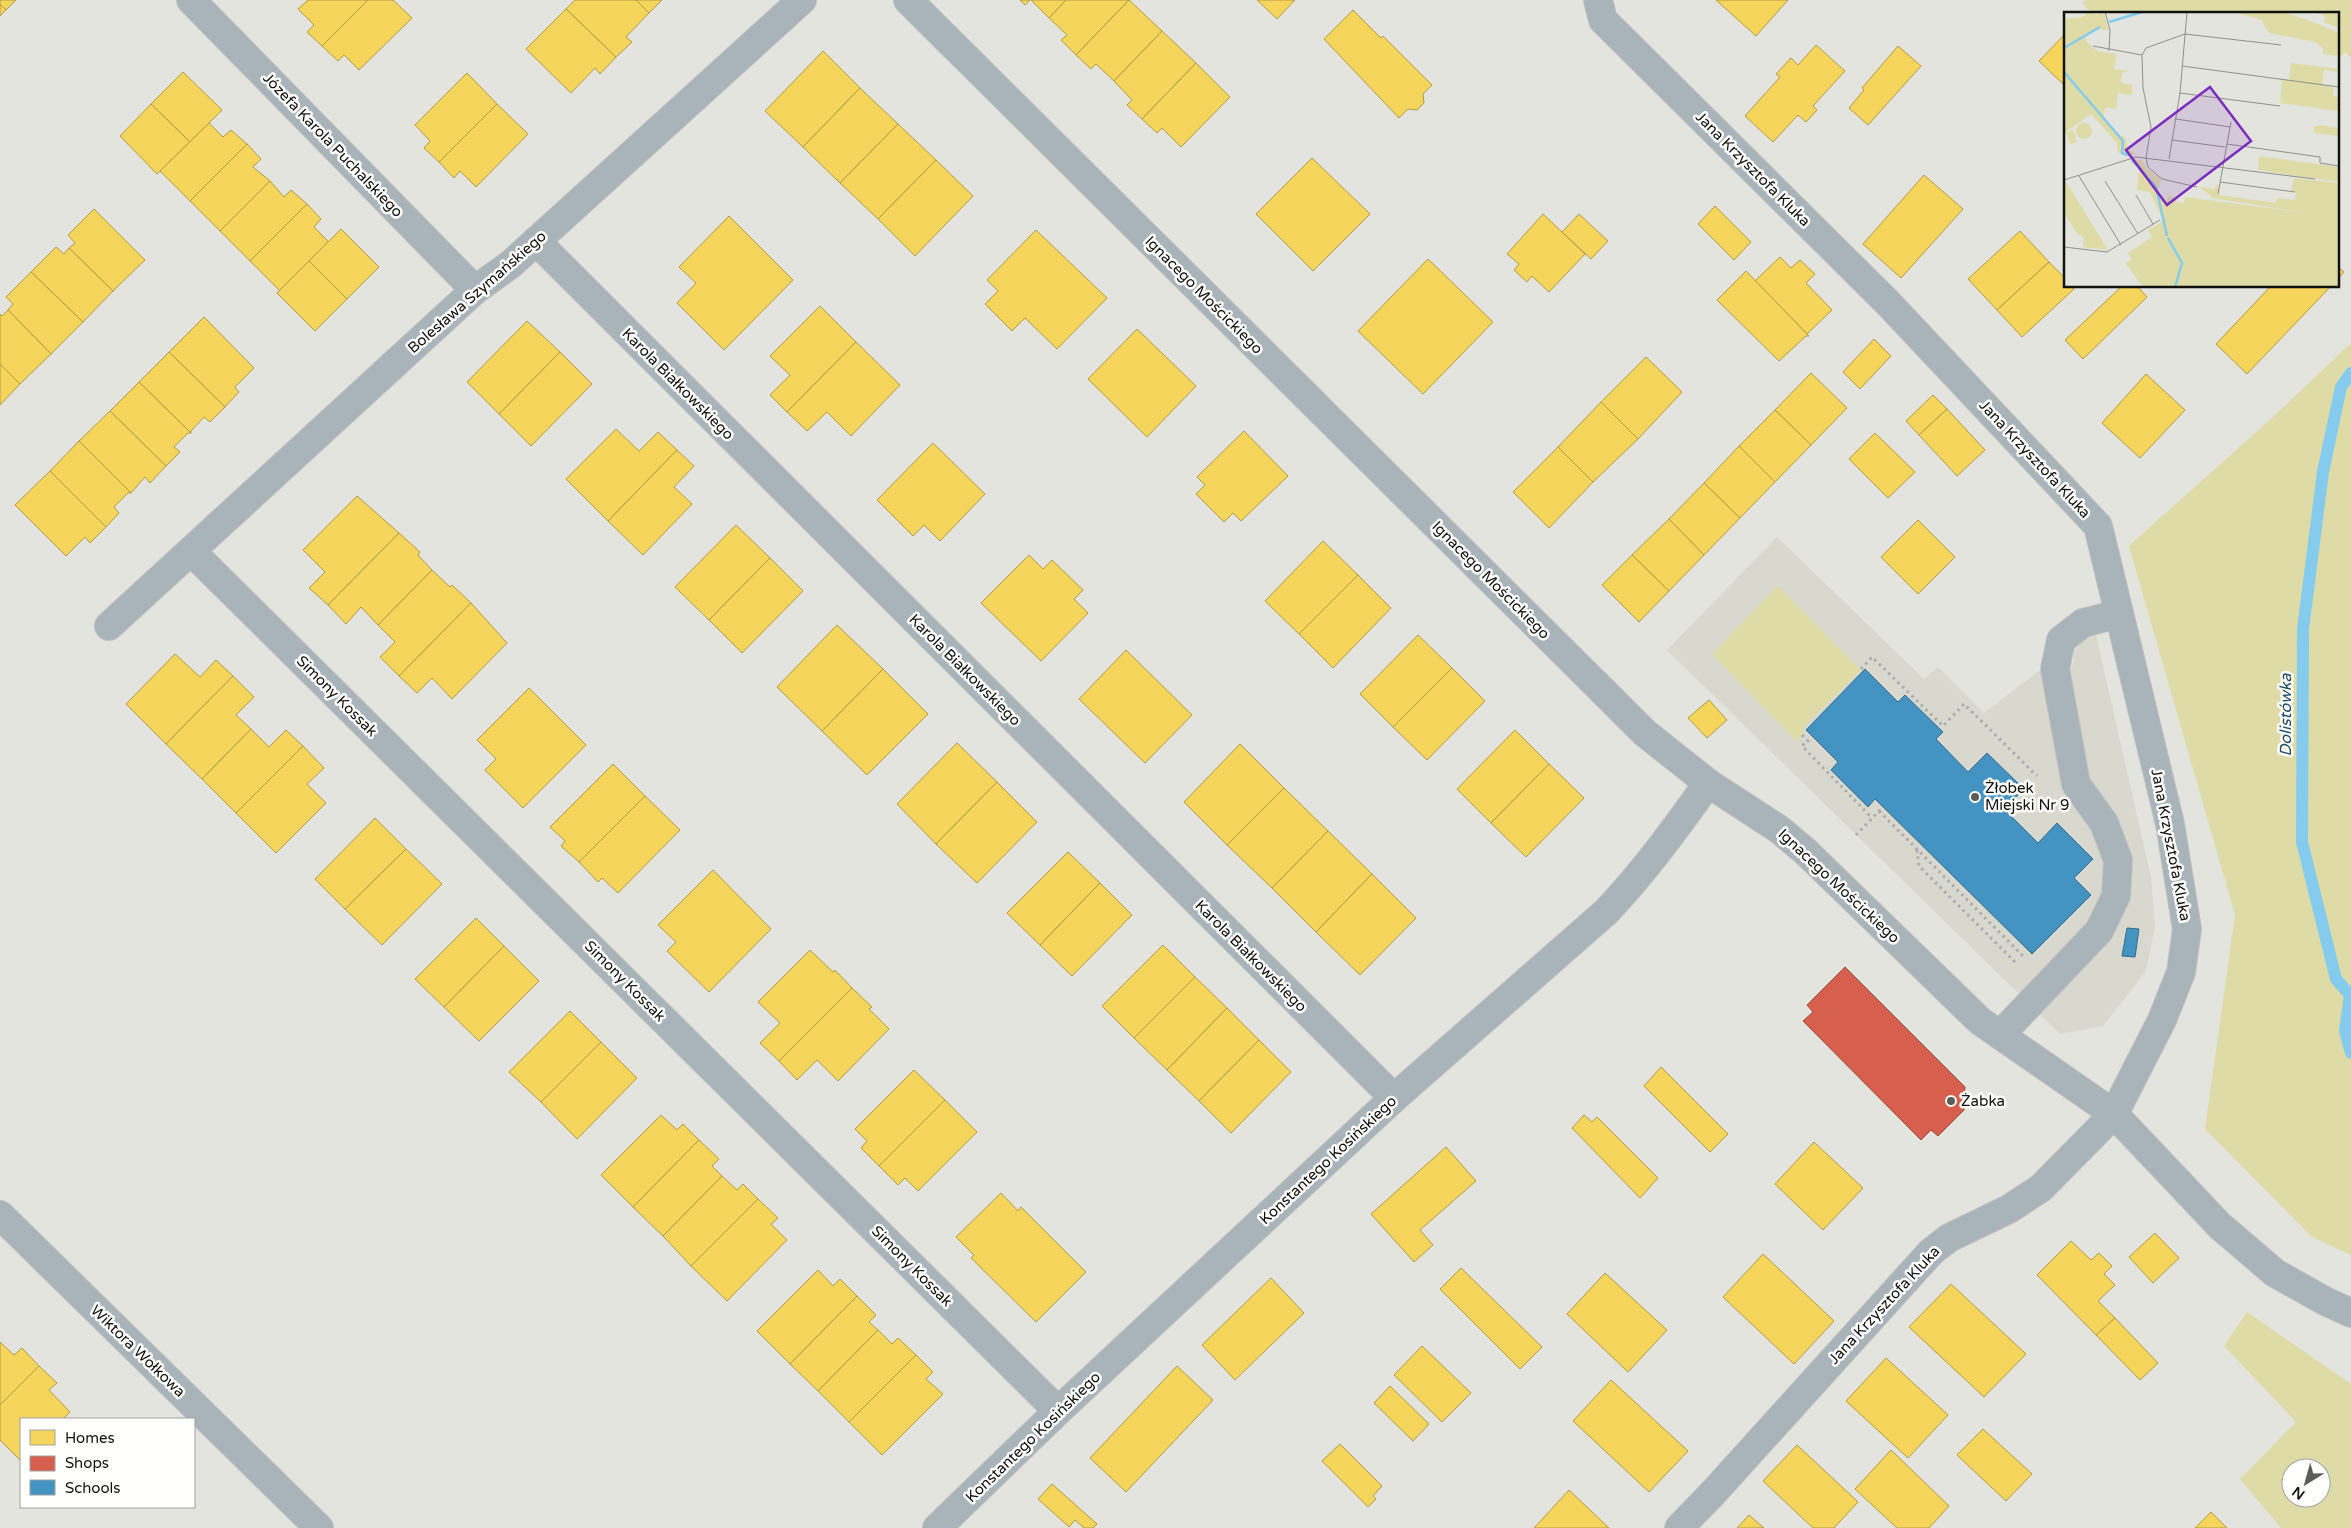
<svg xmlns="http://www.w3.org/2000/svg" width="2351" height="1528" viewBox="0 0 2351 1528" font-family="'Varela Round',sans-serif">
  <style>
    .built { fill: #d9d8ce }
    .green { fill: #dedba7; fill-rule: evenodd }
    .homes { fill: #f6d55c; stroke: #b19a45 }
    .shops { fill: #d6604d; stroke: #9b483a }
    .schools { fill: #4393c3; stroke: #346c8d }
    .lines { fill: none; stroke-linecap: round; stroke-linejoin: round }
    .stream { stroke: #84cbed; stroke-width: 12 }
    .minor-casing { stroke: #c1c1be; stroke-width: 30 }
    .path { stroke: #a7adaf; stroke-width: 3; stroke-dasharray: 2.5 4; stroke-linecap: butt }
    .minor { stroke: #a8b4ba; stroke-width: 28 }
    .poi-dot { fill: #5b5b57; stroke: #fffffe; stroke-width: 2 }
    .labels { text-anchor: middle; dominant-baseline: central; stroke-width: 5; stroke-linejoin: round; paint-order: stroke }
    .street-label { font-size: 15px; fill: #11110e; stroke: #fffffe }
    .poi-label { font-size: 15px; fill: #11110e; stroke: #fffffe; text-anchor: start }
    .water-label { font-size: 16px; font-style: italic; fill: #224c62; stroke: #fffffe }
    .inset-river { fill: none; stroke: #84cbed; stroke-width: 2.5 }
    .inset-road { fill: none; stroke: #90908b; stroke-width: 1 }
    .view { fill: #7b2cbf; fill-opacity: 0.15; stroke: #7b2cbf; stroke-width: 2.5 }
    .inset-edge { fill: none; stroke: #11110e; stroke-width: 2.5 }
  </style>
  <rect width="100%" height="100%" fill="#e4e4df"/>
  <!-- built -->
  <path class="built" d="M1777,537L1924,679L1938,667L1984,713L2039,671L2073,665L2074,652L2081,640L2096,635L2151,877L2155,927L2146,971L2103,1026L2060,1034L1667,650Z"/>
  <!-- green -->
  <g class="green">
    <path d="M2086,0H2351V58L2346,52L2337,60V14H2093L2082,3Z"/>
    <path d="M2351,343V1255L2312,1237L2205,1129L2235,915L2129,546L2274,416Z"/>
    <path d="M1778,586L1861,670L1802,728L1805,733L1796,741L1712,654Z"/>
    <path d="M2247,1312L2351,1384V1528H2281L2240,1479L2296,1422L2224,1346ZM2291,1468H2321V1498H2291Z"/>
  </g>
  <!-- homes -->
  <g class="homes">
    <path d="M0,0H16L6,10L0,4Z"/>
    <path d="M308,0H368L322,46L307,32L314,25L298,9Z"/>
    <path d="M368,0H393L412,18L359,70L344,55L338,61L322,46Z"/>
    <path d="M575,0H636L649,13L626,37L632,42L616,57L566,9Z"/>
    <path d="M636,0H662L649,13Z"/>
    <path d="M1020,0H1030L1025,5Z"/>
    <path d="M1031,0H1066L1049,18Z"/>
    <path d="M1066,0H1129L1076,55L1061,40L1067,35L1049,18Z"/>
    <path d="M1129,0L1162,31L1114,81L1096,64L1091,69L1076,55Z"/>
    <path d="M1257,0H1295L1277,19Z"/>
    <path d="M1716,0H1788L1756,36Z"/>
    <path d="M0,4L6,10L0,16Z"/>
    <path d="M566,9L616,57L600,74L595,68L571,93L526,49Z"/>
    <path d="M1353,10L1381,38L1383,36L1432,85L1423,94L1424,103L1417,110L1408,109L1399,118L1324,39Z"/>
    <path d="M1162,31L1196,63L1142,119L1127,105L1132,100L1114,81Z"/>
    <path d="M2065,34V86L2039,61Z"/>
    <path d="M1816,45L1845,71L1813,106L1817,110L1806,122L1798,115L1773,142L1745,116L1780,77L1776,74L1791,58L1798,65Z"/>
    <path d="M1898,46L1921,66L1868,125L1849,108L1864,90L1862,88Z"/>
    <path d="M823,51L860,88L803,147L765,111Z"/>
    <path d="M1196,63L1230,97L1181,147L1162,128L1157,133L1142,119Z"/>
    <path d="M183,72L222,110L190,142L151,104Z"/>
    <path d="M467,73L497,104L439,162L424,148L430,141L415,125Z"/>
    <path d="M860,88L898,124L840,183L803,147Z"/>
    <path d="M151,104L190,142L157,174L120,136Z"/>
    <path d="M497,104L528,134L476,187L460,171L454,178L439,162Z"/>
    <path d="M209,123L223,137L231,130L247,144L190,201L160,171Z"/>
    <path d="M898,124L936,160L878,219L840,183Z"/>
    <path d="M247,144L261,159L253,167L270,181L220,231L190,201Z"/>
    <path d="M1312,158L1370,214L1313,271L1256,214Z"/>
    <path d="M936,160L973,196L915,256L878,219Z"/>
    <path d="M1924,175L1963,209L1901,278L1863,244Z"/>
    <path d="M270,181L284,197L291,190L307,204L250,261L220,231Z"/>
    <path d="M307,204L321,219L314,227L329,242L280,291L250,261Z"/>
    <path d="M1715,206L1751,242L1734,260L1698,224Z"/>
    <path d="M94,209L145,260L113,291L69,248L75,243L68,235Z"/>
    <path d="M1543,214L1585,254L1549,292L1532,276L1527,282L1514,270L1519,264L1507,254Z"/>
    <path d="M1579,214L1608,241L1591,259L1562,232Z"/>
    <path d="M729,216L793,280L724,350L677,303L696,283L679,267Z"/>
    <path d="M341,229L379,267L347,299L309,261Z"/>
    <path d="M1036,230L1107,298L1057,349L1025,318L1012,331L985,304L998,291L987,280Z"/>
    <path d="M2020,231L2049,262L1997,310L1968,279Z"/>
    <path d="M56,247L64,254L69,248L113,291L83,322L31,272Z"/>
    <path d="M1780,257L1791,268L1800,260L1815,274L1806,283L1832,310L1807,334L1755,281Z"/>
    <path d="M1428,259L1493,322L1423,394L1358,331Z"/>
    <path d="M309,261L347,299L315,331L277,293Z"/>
    <path d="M2049,262L2065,278V286H2072L2074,289L2022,337L1997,310Z"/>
    <path d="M2337,266L2344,272L2337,280Z"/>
    <path d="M1746,271L1809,336H1806L1779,361L1717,300Z"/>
    <path d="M31,272L83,322L51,354L8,310L13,304L6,297Z"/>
    <path d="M2122,286H2137L2147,297L2083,359L2065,340Z"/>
    <path d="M2271,286H2331L2247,374L2216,344Z"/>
    <path d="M820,306L856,342L787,412L770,395L790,375L770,356Z"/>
    <path d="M8,310L51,354L20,384L0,364V314L2,316Z"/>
    <path d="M204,317L254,368L235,387L239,392L225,407L169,352Z"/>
    <path d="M527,321L560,352L499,414L467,382Z"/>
    <path d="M1137,329L1196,386L1147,437L1088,379Z"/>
    <path d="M1874,339L1891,356L1860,389L1843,372Z"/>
    <path d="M856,342L900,385L851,436L827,412L807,431L787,412Z"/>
    <path d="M169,352L225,407L210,422L204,417L191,431V433L139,382Z"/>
    <path d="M560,352L592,384L531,446L499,414Z"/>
    <path d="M1646,357L1682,392L1638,439L1601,402Z"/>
    <path d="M0,364L20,384L0,405Z"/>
    <path d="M1811,373L1847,408L1811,445L1775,410Z"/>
    <path d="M2146,374L2185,410L2140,458L2102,423Z"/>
    <path d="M139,382L191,433H188L174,447L180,452L166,466L110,411Z"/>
    <path d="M1933,395L1947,409L1919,435L1906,421Z"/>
    <path d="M1601,402L1638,439L1593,482L1558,447Z"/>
    <path d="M1947,409L1985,450L1957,476L1919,435Z"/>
    <path d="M1775,410L1811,445L1775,482L1739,446Z"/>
    <path d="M110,411L166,466L150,483L145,477L131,493L79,441Z"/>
    <path d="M616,429L639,451L658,432L677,450L608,521L566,479Z"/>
    <path d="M1244,431L1288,476L1241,521L1233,513L1224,522L1196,494L1205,485L1197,477Z"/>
    <path d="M1875,433L1915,472L1888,498L1849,459Z"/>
    <path d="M79,441L131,493H128L114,507L119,513L106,527L50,471Z"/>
    <path d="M933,443L985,494L940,541L924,525L913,536L877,500Z"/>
    <path d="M1739,446L1775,482L1740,518L1704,483Z"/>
    <path d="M1558,447L1593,482L1549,528L1513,492Z"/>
    <path d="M677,450L694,466L674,487L692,504L643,555L608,521Z"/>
    <path d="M50,471L106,527L90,543L85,537L66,556L15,505Z"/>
    <path d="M1704,483L1740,518L1704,555L1669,519Z"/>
    <path d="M357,496L399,533L328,605L309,588L325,572L303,550Z"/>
    <path d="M1669,519L1704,555L1669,591L1632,555Z"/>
    <path d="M1918,520L1955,557L1918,594L1881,557Z"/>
    <path d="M736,525L770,558L709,620L675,587Z"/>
    <path d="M399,533L420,552L418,555L432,570L378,625L361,607L346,624L328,605Z"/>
    <path d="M1323,541L1358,575L1299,634L1265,601Z"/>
    <path d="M1029,555L1043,569L1052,560L1083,590L1074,599L1088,613L1041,661L981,603Z"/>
    <path d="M1632,555L1669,591L1639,622L1602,585Z"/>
    <path d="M770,558L803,591L742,653L709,620Z"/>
    <path d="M432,570L450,587L452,585L471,603L399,676L380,657L395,642L378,625Z"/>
    <path d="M1358,575L1391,608L1333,668L1299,634Z"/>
    <path d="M471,603L507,643L452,699L432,678L417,693L399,676Z"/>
    <path d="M837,625L883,669L822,731L777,687Z"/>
    <path d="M1418,635L1452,668L1393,727L1360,694Z"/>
    <path d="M1126,650L1192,715L1145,763L1079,699Z"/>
    <path d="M175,654L200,677L216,660L233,676L166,744L126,704Z"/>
    <path d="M1452,668L1485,701L1427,760L1393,727Z"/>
    <path d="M883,669L928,714L867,775L822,731Z"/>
    <path d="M233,676L254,697L236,715L251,729L202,779L166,744Z"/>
    <path d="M529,688L586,745L523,808L485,770L496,759L477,740Z"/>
    <path d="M1709,700L1727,720L1707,738L1688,718Z"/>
    <path d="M251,729L269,747L286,730L303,746L236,813L202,779Z"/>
    <path d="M1515,730L1549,764L1491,823L1457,789Z"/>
    <path d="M957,743L997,782L936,844L897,804Z"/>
    <path d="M1240,744L1284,788L1227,845L1184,802Z"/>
    <path d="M303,746L324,768L307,784L326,803L276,853L236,813Z"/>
    <path d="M613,764L645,796L579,862L561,846L565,841L550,827Z"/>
    <path d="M1549,764L1584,798L1526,857L1491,823Z"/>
    <path d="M997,782L1037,822L977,883L936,844Z"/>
    <path d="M1284,788L1328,831L1272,888L1227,845Z"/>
    <path d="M645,796L680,830L618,893L602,878L598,882L579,862Z"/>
    <path d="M375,818L406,849L345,909L315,879Z"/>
    <path d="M1328,831L1372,874L1316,932L1272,888Z"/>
    <path d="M406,849L442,884L382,945L345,909Z"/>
    <path d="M1068,852L1100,883L1040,945L1007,913Z"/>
    <path d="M713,870L771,929L709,992L667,951L676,942L658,925Z"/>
    <path d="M1372,874L1416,918L1360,975L1316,932Z"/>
    <path d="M1100,883L1132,915L1072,976L1040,945Z"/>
    <path d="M476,918L504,946L444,1007L415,979Z"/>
    <path d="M1163,945L1195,977L1134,1038L1102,1006Z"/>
    <path d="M504,946L539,981L479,1041L444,1007Z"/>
    <path d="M810,950L833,972L835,970L852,988L779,1061L760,1043L780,1023L758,1002Z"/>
    <path d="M1195,977L1227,1008L1167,1070L1134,1038Z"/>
    <path d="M852,988L872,1007L869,1009L889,1029L838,1081L817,1060L797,1080L779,1061Z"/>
    <path d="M1227,1008L1259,1040L1199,1101L1167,1070Z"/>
    <path d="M570,1011L601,1042L541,1102L509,1072Z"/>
    <path d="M1259,1040L1291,1072L1231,1133L1199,1101Z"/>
    <path d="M601,1042L637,1078L577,1139L541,1102Z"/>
    <path d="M1661,1067L1728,1134L1710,1152L1644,1086Z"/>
    <path d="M914,1070L945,1100L879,1166L861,1148L867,1141L855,1129Z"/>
    <path d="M945,1100L977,1132L918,1191L905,1178L898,1185L879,1166Z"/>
    <path d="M661,1115L677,1130L683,1124L699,1140L633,1207L601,1175Z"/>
    <path d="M1584,1115L1592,1122L1597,1117L1658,1178L1640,1198L1572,1128Z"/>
    <path d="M699,1140L719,1159L712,1166L722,1176L663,1236L633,1207Z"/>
    <path d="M1814,1142L1863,1188L1823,1230L1775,1184Z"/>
    <path d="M1446,1147L1476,1181L1420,1230L1433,1245L1414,1262L1371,1214Z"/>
    <path d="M722,1176L737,1190L743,1184L758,1199L691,1266L663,1236Z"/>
    <path d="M1001,1193L1018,1211L1021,1207L1086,1272L1036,1322L971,1258L974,1255L956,1237Z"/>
    <path d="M758,1199L778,1218L771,1224L787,1240L727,1301L691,1266Z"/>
    <path d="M2155,1233L2179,1258L2153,1283L2129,1257Z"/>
    <path d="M2071,1241L2091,1260L2099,1253L2112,1266L2104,1274L2115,1285L2098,1301L2115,1318L2096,1335L2037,1275Z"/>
    <path d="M1763,1254L1834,1321L1794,1364L1723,1297Z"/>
    <path d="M1461,1268L1542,1347L1520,1369L1440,1289Z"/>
    <path d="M818,1270L833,1286L840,1279L857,1296L790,1364L757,1331Z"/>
    <path d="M1605,1273L1667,1330L1628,1372L1567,1314Z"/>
    <path d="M1271,1278L1304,1313L1235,1380L1202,1345Z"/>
    <path d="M1951,1284L2026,1354L1984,1397L1909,1327Z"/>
    <path d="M857,1296L876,1315L869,1322L878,1330L818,1391L790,1364Z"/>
    <path d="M2115,1318L2158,1363L2140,1380L2096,1335Z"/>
    <path d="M878,1330L892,1344L898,1338L916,1355L849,1422L818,1391Z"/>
    <path d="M0,1342L14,1355L22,1348L39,1366L0,1405Z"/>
    <path d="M1422,1346L1471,1393L1442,1422L1394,1375Z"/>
    <path d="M916,1355L933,1372L926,1379L943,1394L882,1455L849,1422Z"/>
    <path d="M1886,1358L1948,1415L1908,1458L1846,1401Z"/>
    <path d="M39,1366L57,1383L49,1390L70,1412L63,1419H21V1461L0,1440V1405Z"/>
    <path d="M1177,1366L1213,1400L1126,1492L1090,1458Z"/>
    <path d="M1611,1380L1688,1451L1649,1492L1573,1421Z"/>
    <path d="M1390,1386L1429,1424L1413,1441L1374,1403Z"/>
    <path d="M1983,1429L2032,1474L2006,1501L1957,1455Z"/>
    <path d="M1340,1444L1382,1486L1373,1496L1376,1499L1368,1507L1322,1461Z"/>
    <path d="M1797,1445L1858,1502L1834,1528H1813L1763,1481Z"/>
    <path d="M1891,1450L1949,1506L1929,1528H1897L1855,1489Z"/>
    <path d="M1052,1484L1097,1524L1093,1528H1084L1075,1520L1069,1527L1038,1499Z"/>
    <path d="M1569,1490L1609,1528H1534Z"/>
    <path d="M2211,1512L2227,1528H2195Z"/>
    <path d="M1749,1515L1764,1528H1737Z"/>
  </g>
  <!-- shops -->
  <path class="shops" d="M1845,967L1965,1087L1964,1110L1938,1136L1931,1130L1921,1140L1803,1021L1813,1012L1807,1005Z"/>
  <!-- schools -->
  <g class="schools">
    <path d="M1865,669L1898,702L1905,695L1943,732L1936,739L1968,772L1987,753L2024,789L2004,809L2038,843L2057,823L2093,859L2074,878L2091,895L2032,954L1875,799L1868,807L1831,770L1838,762L1806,730Z"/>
    <path d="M2127,928L2139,929L2135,957L2122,956Z"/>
  </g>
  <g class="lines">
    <!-- stream -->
    <path class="stream" d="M2351,373L2341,387L2323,472L2303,629L2302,842L2336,979L2350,995L2345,1031L2351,1053"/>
    <defs>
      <g id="minor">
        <path d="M191,0L475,290"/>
        <path d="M908,0L1645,733L1708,783L1780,830L1806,852L1980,1021L2114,1114L2220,1226L2275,1273L2325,1301L2351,1313"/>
        <path d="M1598,0L1603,20L1888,303L2098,526L2170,824L2187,929L2181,972L2162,1020L2114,1114L2041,1188L2009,1209L1949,1238L1931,1252L1713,1493L1679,1528"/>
        <path d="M536,241L1394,1098"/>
        <path d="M191,551L1058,1411"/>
        <path d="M109,626L475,290L511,264L802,0"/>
        <path d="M2000,1035L2099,931L2116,896L2118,860L2104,823L2076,784L2055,669L2061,640L2083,623L2118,614"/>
        <path d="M0,1215L319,1528"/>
        <path d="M937,1528L1058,1411L1394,1098L1606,912C1644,872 1676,828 1708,783"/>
      </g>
    </defs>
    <!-- minor casing -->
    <use href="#minor" class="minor-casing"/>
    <!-- path -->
    <g class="path">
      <path d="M1861,669L1872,657L1943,726L1964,704L2037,776"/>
      <path d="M1802,735L1808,741L1802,746L1872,818"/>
      <path d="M1879,811L2025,958"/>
      <path d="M1856,835L1883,807"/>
      <path d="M1917,850L1919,866L2018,965"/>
    </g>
    <!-- minor -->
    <use href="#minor" class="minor"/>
  </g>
  <!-- markers -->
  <g class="poi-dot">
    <circle cx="1975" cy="797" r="5"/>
    <circle cx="1951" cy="1101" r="5"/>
  </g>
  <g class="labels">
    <!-- street labels -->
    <g class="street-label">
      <text transform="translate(333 145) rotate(46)">Józefa Karola Puchalskiego</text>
      <text transform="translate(1753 169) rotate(45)">Jana Krzysztofa Kluka</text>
      <text transform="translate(477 292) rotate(-41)">Bolesława Szymańskiego</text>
      <text transform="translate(1204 295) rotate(45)">Ignacego Mościckiego</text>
      <text transform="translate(678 384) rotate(45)">Karola Białkowskiego</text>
      <text transform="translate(2035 459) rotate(47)">Jana Krzysztofa Kluka</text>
      <text transform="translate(1491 580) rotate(45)">Ignacego Mościckiego</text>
      <text transform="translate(965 670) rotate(45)">Karola Białkowskiego</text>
      <text transform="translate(337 696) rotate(45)">Simony Kossak</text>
      <text transform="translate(2171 845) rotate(79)">Jana Krzysztofa Kluka</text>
      <text transform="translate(1839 886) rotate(43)">Ignacego Mościckiego</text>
      <text transform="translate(1251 956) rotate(45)">Karola Białkowskiego</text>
      <text transform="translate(625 981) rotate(45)">Simony Kossak</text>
      <text transform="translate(1328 1160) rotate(-43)">Konstantego Kosińskiego</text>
      <text transform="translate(912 1266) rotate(45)">Simony Kossak</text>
      <text transform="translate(1884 1305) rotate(-47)">Jana Krzysztofa Kluka</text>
      <text transform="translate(138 1351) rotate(44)">Wiktora Wołkowa</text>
      <text transform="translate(1033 1437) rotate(-44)">Konstantego Kosińskiego</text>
    </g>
    <!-- poi labels -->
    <g class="poi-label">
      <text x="1985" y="788">Żłobek<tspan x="1985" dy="17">Miejski Nr 9</tspan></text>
      <text x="1961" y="1101">Żabka</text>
    </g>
    <!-- water labels -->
    <g class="water-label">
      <text transform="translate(2286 715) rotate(-90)">Dolistówka</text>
    </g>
  </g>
  <!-- overview -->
  <g transform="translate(2064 12)">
    <rect width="275" height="275" fill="#e4e4df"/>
    <path d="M26,0L33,3L39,0L45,18L35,17L21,24L22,29L33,39L53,42L50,57L65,59L58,61L57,71L68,73V83L54,81L52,97L42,95L39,105L52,122L61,125L64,136L72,143L61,144L54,140L53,131L27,102L2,120L9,118L13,130L6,132L2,120L0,121V7L18,5ZM171,0L223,1L254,12L275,21V44L259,42V36L251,30L205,21L197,8ZM250,0H275V16L260,10L261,4ZM227,51L275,57V60L260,58L258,73L270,76L269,84L275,85V99L216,91L218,67L225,68ZM12 119a8 8 0 1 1 16 0a8 8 0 1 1-16 0ZM256,113L275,116V124L250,121V115ZM195,144L275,155V170L194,158ZM78,148L83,157L97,167L93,186L102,190L104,184L113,185L112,190L120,191L121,185L243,201L149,186L136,175L151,177L152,173H156L155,183L212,191L213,186L231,188L232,180L227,179L230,166L275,171V275H79L62,252L68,247L64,241L88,225L84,218L99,209L86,180L73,178L75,157L66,149ZM0,170H2L44,238L19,235L20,227L17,222L14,223L0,201Z" fill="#dedba7"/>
    <path class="inset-river" d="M45,10L78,0M0,36L36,15M0,60L59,129L58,141L67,144M68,148L92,175L103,224M104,226L118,251L111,275"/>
    <path class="inset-road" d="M41,0L46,18L45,39M121,22L82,36L78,43L79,76L87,115L82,146L84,155L98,167L133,175M121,22L217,33M29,34L78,43M118,54L275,75M116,81L216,94M112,107L166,115M108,128L161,135M163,132L256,145V151L275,154M105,147L116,81L123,0M15,164L57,233M0,168L72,145L251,167M41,169L74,222M156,170L231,180M154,182L167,110M72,183L89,212M0,235L43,240L96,208"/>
    <path class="view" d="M146,75L187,129L103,193L62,138Z"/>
    <rect width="275" height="275" class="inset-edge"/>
  </g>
  <!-- legend -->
  <rect x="20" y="1418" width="175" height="90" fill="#fffffe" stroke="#a0a09e"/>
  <rect x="30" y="1430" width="25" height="15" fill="#f6d55c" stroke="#a0a09e"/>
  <text x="65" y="1443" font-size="15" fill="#11110e">Homes</text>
  <rect x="30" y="1456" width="25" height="15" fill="#d6604d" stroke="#a0a09e"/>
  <text x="65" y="1468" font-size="15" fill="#11110e">Shops</text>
  <rect x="30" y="1480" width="25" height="15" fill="#4393c3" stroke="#a0a09e"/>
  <text x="65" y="1493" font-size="15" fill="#11110e">Schools</text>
  <!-- north arrow -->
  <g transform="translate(2306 1483) rotate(217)"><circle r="24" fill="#fffffe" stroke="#a0a09e"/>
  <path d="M0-4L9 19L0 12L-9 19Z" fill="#5b5b57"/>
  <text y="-8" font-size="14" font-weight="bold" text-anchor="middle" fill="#11110e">N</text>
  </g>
</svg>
